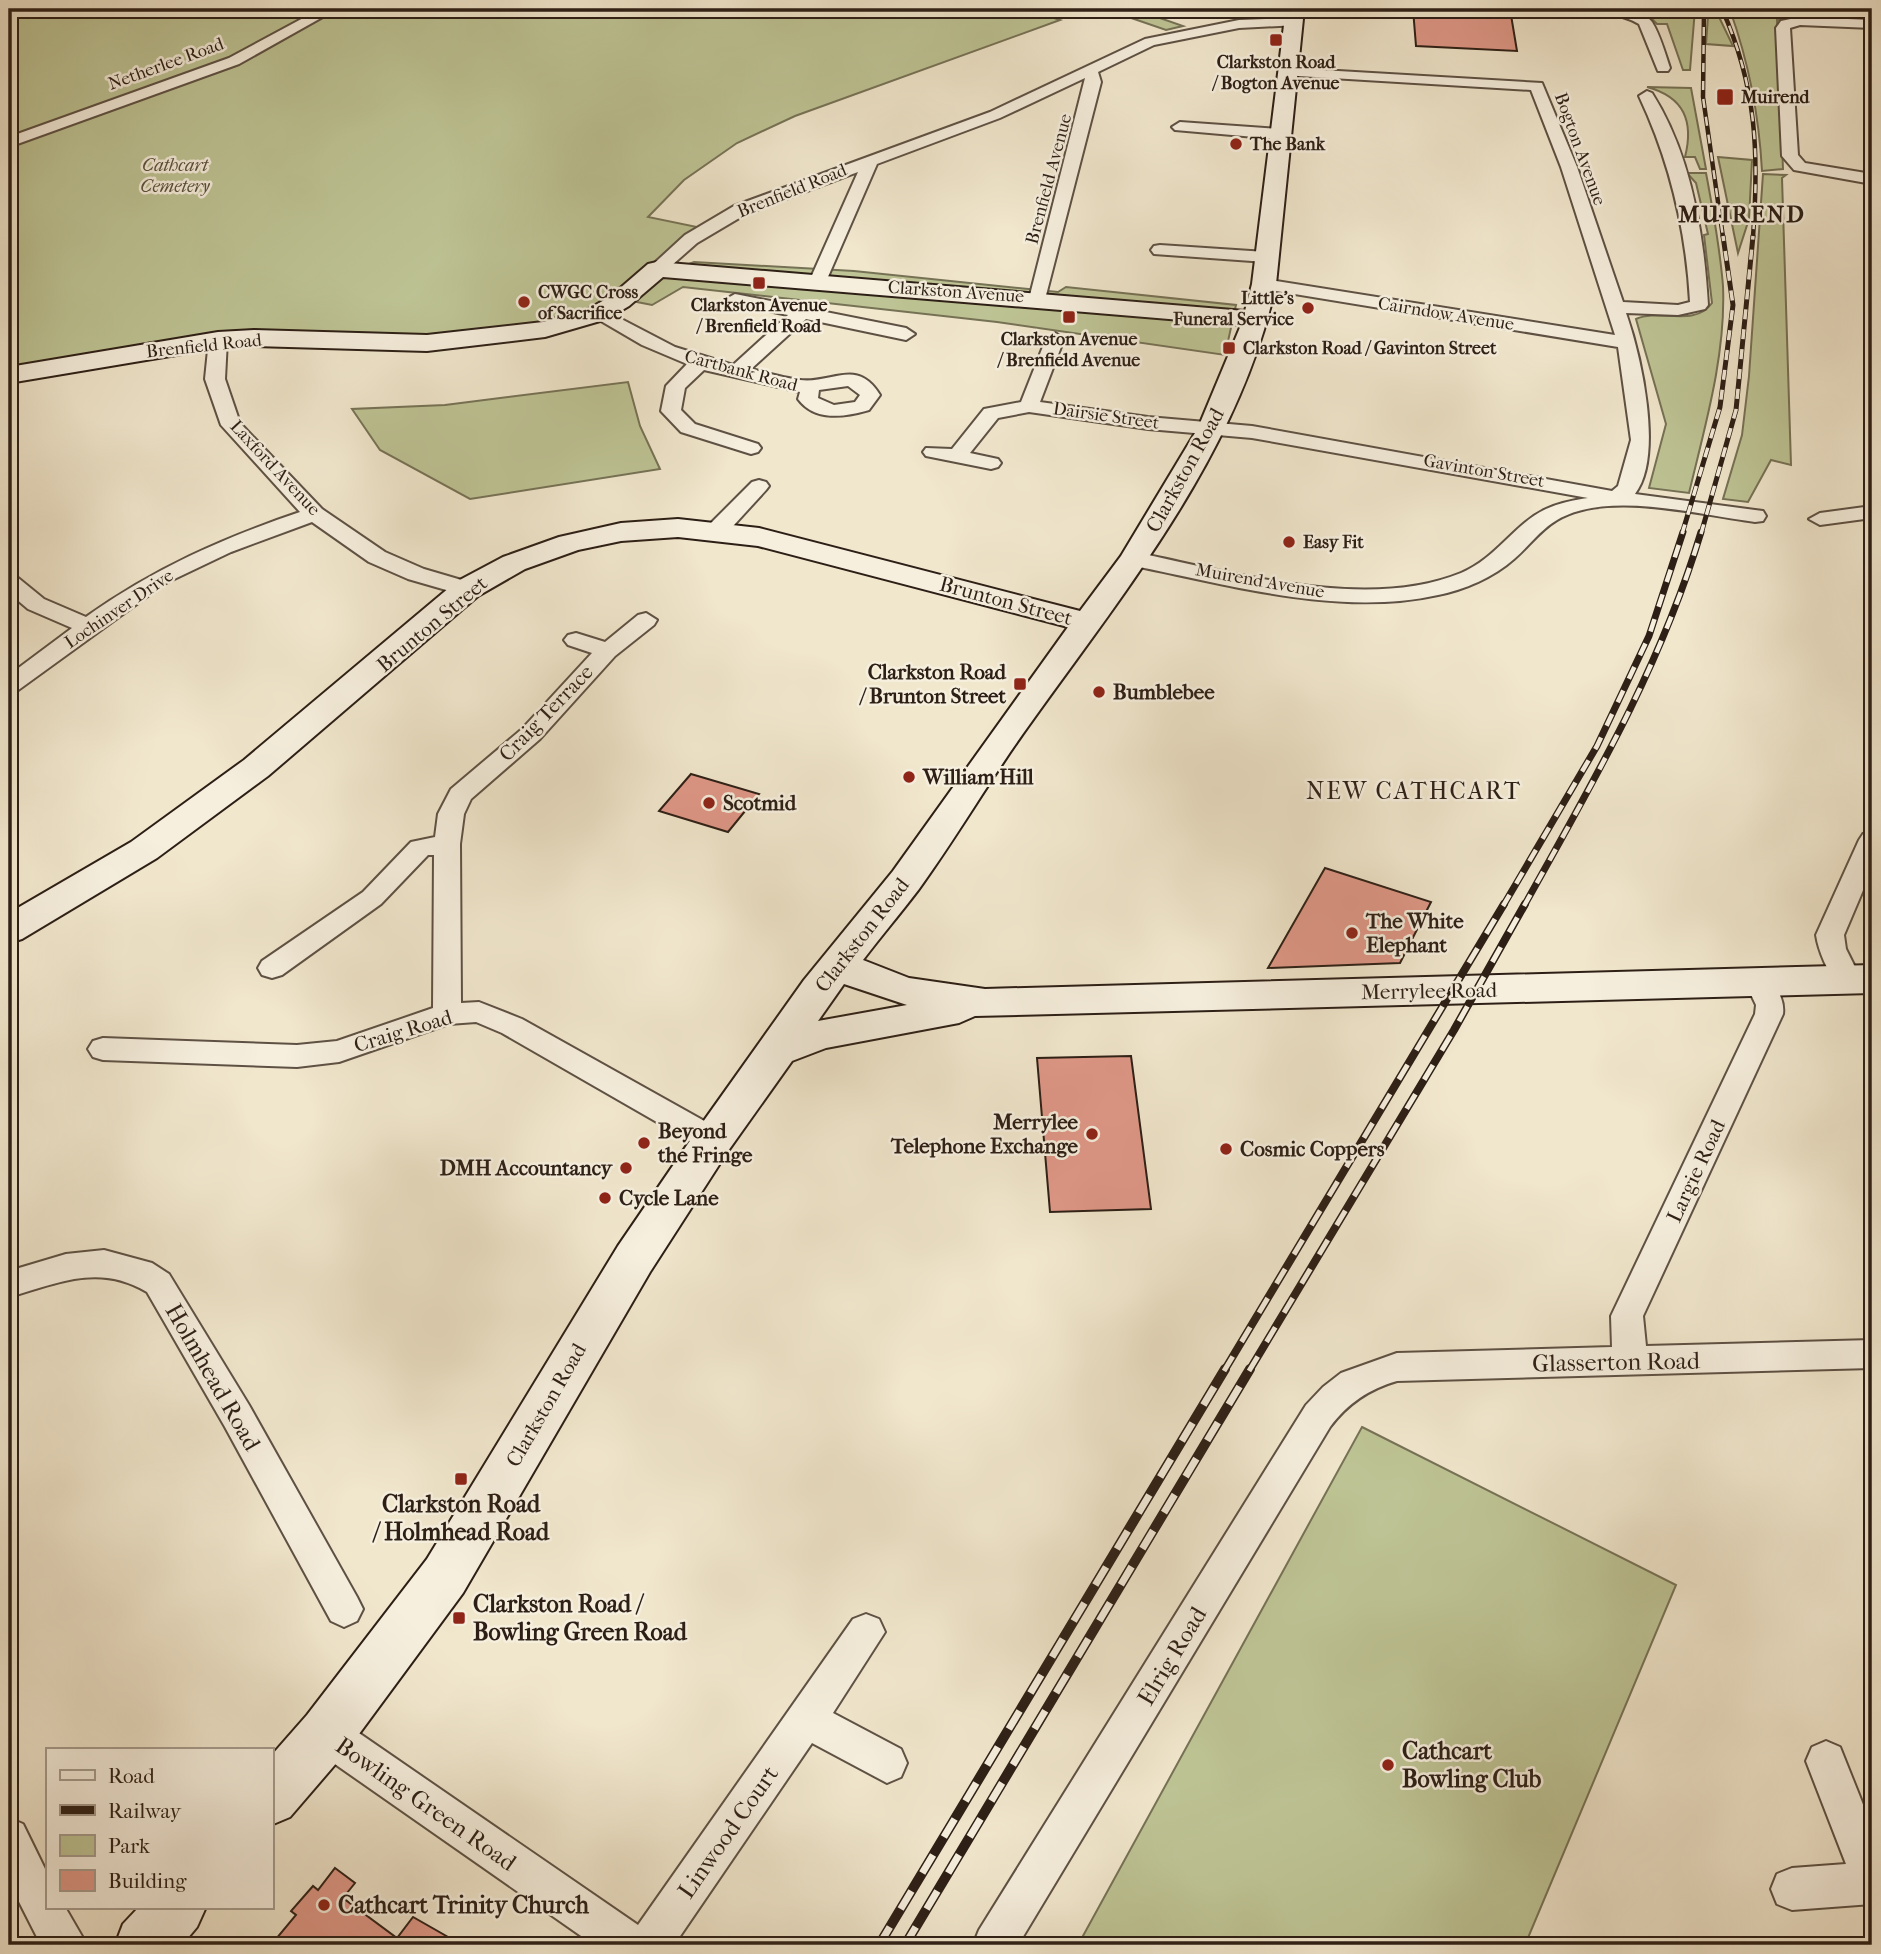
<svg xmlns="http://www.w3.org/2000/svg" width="1881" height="1954" viewBox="0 0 1881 1954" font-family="'IM FELL French Canon',serif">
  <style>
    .green { fill: #bec495; stroke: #767256; stroke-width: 2 }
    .building { fill: #e09888; stroke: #2d1f16; stroke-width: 2 }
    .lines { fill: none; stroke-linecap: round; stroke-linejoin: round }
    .street-casing { stroke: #5e5144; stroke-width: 4 }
    .secondary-casing { stroke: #2d1f16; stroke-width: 4 }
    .street { fill: #f6efde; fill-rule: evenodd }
    .secondary { fill: #f6efde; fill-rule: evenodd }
    .rail-far4-casing { stroke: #2d1f16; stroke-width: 4.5 }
    .rail-far3-casing { stroke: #2d1f16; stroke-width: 5 }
    .rail-far2-casing { stroke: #2d1f16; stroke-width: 7 }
    .rail-far1-casing { stroke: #2d1f16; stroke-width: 8 }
    .rail-casing { stroke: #2d1f16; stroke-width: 10 }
    .rail-far4 { stroke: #f6efde; stroke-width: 2.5; stroke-dasharray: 9; stroke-linecap: butt }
    .rail-far3 { stroke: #f6efde; stroke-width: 3.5; stroke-dasharray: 10; stroke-linecap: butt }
    .rail-far2 { stroke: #f6efde; stroke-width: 4.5; stroke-dasharray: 13; stroke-linecap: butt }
    .rail-far1 { stroke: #f6efde; stroke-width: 5; stroke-dasharray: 17; stroke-linecap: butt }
    .rail { stroke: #f6efde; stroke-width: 7; stroke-dasharray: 21; stroke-linecap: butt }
    .poi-dot { fill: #8f2418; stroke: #f6efde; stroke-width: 2.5 }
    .labels { text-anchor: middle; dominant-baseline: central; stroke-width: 5; stroke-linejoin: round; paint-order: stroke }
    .far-poi-label { font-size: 18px; font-weight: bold; fill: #2d1f16; stroke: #f6efde; text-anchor: start }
    .far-street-label { font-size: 18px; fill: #2d1f16; stroke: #f6efde }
    .far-park-label { font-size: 18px; font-style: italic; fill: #58513c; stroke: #f6efde }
    .street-label { font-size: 21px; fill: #2d1f16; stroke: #f6efde }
    .poi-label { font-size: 21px; font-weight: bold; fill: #2d1f16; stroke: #f6efde; text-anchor: start }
    .far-district-label { font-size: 23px; font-weight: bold; letter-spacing: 2px; fill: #2d1f16; stroke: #f6efde }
    .quarter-label { font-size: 24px; letter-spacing: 2px; fill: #2d1f16; stroke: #f6efde }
    .near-street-label { font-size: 24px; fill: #2d1f16; stroke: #f6efde }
    .near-poi-label { font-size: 24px; font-weight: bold; fill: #2d1f16; stroke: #f6efde; text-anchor: start }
  </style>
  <rect width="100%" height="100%" fill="#f1e7cd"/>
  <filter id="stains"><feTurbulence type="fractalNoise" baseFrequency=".00286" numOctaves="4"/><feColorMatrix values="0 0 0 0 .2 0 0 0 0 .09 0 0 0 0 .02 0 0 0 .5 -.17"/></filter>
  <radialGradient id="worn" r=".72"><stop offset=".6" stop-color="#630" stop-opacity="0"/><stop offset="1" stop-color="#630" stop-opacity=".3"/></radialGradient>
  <!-- green -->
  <g class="green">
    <path d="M9,9H1079L1054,18L1060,20L795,116L737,143L684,180L648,217L697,227L614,295L571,317L527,327L413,337L283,332L9,369Z"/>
    <path d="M1105,9H1134L1183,26L1166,30Z"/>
    <path d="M1578,9H1695L1690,70H1683L1667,24H1657L1646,13Z"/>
    <path d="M1730,10L1872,18L1870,21L1777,20L1783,169L1762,171C1759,114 1749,63 1730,10Z"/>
    <path d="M1708,16L1719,17L1733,46L1706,44Z"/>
    <path d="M1647,87L1691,88L1706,169H1700L1695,157H1685C1694,121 1684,97 1647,87Z"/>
    <path d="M1718,157L1752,160L1749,219L1738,253Z"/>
    <path d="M1687,173H1706C1713,210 1720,249 1723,286C1726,355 1705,426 1689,493L1649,488L1666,424L1636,319C1660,308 1694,328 1712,303L1704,235L1708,234L1696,183Z"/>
    <path d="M1763,174L1786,175L1782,178L1791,465L1771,460L1748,502L1723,499L1742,435L1749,376Z"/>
    <path d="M694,262L854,271L1058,292L1066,287L1236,305L1225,355L997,322L683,287L652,305L637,302L654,277Z"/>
    <path d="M628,382L640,426L660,469L470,499L380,450L352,409L445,405Z"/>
    <path d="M1362,1427L1676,1585L1525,1945H1078Z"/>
  </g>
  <!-- building -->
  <g class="building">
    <path d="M1413,9H1510L1517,51L1416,46Z"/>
    <path d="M691,774L759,794L728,832L659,811Z"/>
    <path d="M1325,868L1431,902L1400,963L1268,968Z"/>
    <path d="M1131,1056L1151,1209L1050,1212L1037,1058Z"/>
    <path d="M335,1868L355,1883L343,1898L397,1938L413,1917L462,1945H271L296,1915L291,1911L313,1886L318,1890Z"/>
  </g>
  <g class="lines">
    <defs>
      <g id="street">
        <path d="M320,9H337L239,64L9,147V137L229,58Z"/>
        <path d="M1540,9C1563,8 1639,2 1652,22C1660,35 1665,53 1670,68L1668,71H1658L1639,24C1613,8 1576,14 1547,13Z"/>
        <path d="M1800,17L1872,20V28L1800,25L1790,28L1798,155L1805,163L1872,174V184L1794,170L1782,156L1776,28L1781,21Z"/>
        <path d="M1293,18L1300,22L1298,25L1239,28L1154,45L1098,72L1101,82L1044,303H1032L1029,299L1085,78L1000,118L877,164L824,286L818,287L809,282L858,172L746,214L697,243L663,273L657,274L648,269L685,235L734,206L990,112L1145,39L1239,20Z"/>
        <path d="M1287,68L1542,83L1577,167L1623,302L1678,305L1690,302C1686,229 1670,162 1639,96L1647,91L1652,93C1691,154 1704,234 1708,305L1705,309L1678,315L1626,313C1641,356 1664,456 1635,494L1755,510L1763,511L1766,516L1763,521L1755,522C1700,515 1607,490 1557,520C1540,530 1529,546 1514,559C1494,577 1464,590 1438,595C1339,617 1231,585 1134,566L1123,559L1134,552C1232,572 1366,612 1461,573C1497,558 1514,524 1546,509C1559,503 1574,500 1588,498L1252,438L1148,429L1029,412L998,418L970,453L998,459L1001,463L998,467L991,469L926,456L923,452L926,448L952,449L984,409L1021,402L1046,339L1055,333L1064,339L1040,402L1148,417L1252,426L1612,491L1618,486L1631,440L1618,347L1264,289L1255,284L1264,279L1615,335L1561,167L1531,90L1282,75L1280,72Z"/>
        <path d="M1180,122L1279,129L1287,134L1279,139L1175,130L1172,127Z"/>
        <path d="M1160,245L1266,252L1275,257L1266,262L1154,254L1151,250L1154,246Z"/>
        <path d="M735,294L906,328L915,334L906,340L806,319L751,369C767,373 784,378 800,380C832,384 857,357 880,395L869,410C845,417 815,422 798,399L800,392L704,370L685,388L681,410L695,424L758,444L761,448L758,452L751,454L681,432L661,411L666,386L687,364L642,345L589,314L592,310H604L675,347L733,365L788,315L729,303L726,299ZM848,386L860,395L855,402L834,405L818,398L819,390Z"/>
        <path d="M218,334L227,340L225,379L240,423L322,509L385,552L424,569L475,584L478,589L467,596L408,579L369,562L312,522L231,552L166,583L17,691L9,693V675L72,628L28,609L9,593V575L17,577L44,599L86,617C153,569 223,538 300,512L221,425L205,379L209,340Z"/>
        <path d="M759,480L766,482L769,486L766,490L724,536H708L705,531L708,526L752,482Z"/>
        <path d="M1872,506V518L1820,525L1809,519L1820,513Z"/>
        <path d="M646,613L657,620L654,625L615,656L540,739L471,799L464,814L460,844L461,1003L479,1002L522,1019L724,1132L728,1140L724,1148L713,1152L702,1148L502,1033L476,1022L449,1024L339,1062L297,1067L103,1060L93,1057L88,1049L93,1041L103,1038L297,1045L337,1041L433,1008L434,855H428L381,904L282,975L272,978L262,975L258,968L262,961L363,892L411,842L435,837L438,814L451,789L522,729L592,653L568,645L564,640L568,635L576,633L605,642L638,615Z"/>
        <path d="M1872,831V869L1844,935L1846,949L1861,979L1857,986L1847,989L1837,986C1828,970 1819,954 1816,935L1859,840L1863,834Z"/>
        <path d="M1759,972L1769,975C1776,987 1785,1000 1783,1014L1643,1316L1646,1346L1872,1340V1368L1397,1381C1369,1389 1348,1403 1330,1427L1018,1945H973L979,1930L1306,1405L1323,1387L1341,1373L1397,1353L1612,1347L1611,1316L1755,1014L1756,1005L1745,982L1749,975Z"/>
        <path d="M104,1250L152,1263L169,1274L249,1405L357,1597L363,1609L357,1621L344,1627L331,1621L225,1427L147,1292C99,1263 58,1283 9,1297V1271L66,1254Z"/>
        <path d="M866,1614L879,1619L885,1632L833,1713L901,1749L907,1763L901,1777L887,1783L812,1743L674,1945H594L312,1748L306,1734L312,1720L326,1715L340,1720L638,1925L853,1619Z"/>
        <path d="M1826,1741L1840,1747L1872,1827V1904L1792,1910L1777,1904L1771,1889L1777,1874L1792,1868L1846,1864L1806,1761L1812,1747Z"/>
        <path d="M9,1818L23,1824L47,1873V1907H65L87,1945H41L9,1882Z"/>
      </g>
      <g id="secondary">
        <path d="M1286,9H1304L1276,284C1240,450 1128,587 1032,721C992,776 958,835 919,889C901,913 881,936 863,960L909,978L985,989L1872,965V993L975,1016L959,1023L826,1048L792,1061L728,1151L650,1272L463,1593L345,1753L290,1817L271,1825V1756L307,1715L427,1559L618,1246L698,1129L804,980L893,871L1068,627L758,546L678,537L621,541L578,550L525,569L478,596L268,776L157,858L22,939L9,943V913L131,842L244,760L456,582L503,557L559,537L621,523L678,519L759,528L1080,611L1121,556L1198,428L1241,325L663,277L629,306L607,319L545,337L427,351L254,346L218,348L9,383V367L218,332L254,330L427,335L543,322L589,309L611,296L648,264L657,262L1245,311L1252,284ZM844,984L907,1005L818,1021Z"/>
        <path d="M1820,9H1872V17L1829,15Z"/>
        <path d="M139,1907H206L197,1927L182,1945H115L123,1924Z"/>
      </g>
    </defs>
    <!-- street casing -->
    <use href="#street" class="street-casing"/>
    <!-- secondary casing -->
    <use href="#secondary" class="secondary-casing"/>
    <!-- street -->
    <use href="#street" class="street"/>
    <!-- secondary -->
    <use href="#secondary" class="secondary"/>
    <defs>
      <g id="rail-far4">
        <path d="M1704,9L1703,97L1723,237"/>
        <path d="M1722,9C1757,87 1759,154 1753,237"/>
      </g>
      <g id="rail-far3">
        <path d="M1682,534L1720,407L1733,305L1723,236"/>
        <path d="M1701,534L1736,410L1753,236"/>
      </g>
      <g id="rail-far2">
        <path d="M1503,906L1597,746L1649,636L1683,532"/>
        <path d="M1524,906C1592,784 1661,666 1701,532"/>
      </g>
      <g id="rail-far1">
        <path d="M1224,1371L1504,904"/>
        <path d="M1249,1371L1454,1030L1525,904"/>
      </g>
      <g id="rail">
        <path d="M879,1945L1225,1369"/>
        <path d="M905,1945L1250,1369"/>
      </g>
    </defs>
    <!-- rail-far4 casing -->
    <use href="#rail-far4" class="rail-far4-casing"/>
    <!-- rail-far3 casing -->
    <use href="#rail-far3" class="rail-far3-casing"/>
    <!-- rail-far2 casing -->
    <use href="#rail-far2" class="rail-far2-casing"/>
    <!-- rail-far1 casing -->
    <use href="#rail-far1" class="rail-far1-casing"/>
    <!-- rail casing -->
    <use href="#rail" class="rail-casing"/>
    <!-- rail-far4 -->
    <use href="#rail-far4" class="rail-far4"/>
    <!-- rail-far3 -->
    <use href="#rail-far3" class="rail-far3"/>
    <!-- rail-far2 -->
    <use href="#rail-far2" class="rail-far2"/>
    <!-- rail-far1 -->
    <use href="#rail-far1" class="rail-far1"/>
    <!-- rail -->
    <use href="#rail" class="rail"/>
  </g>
  <!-- markers -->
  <g class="poi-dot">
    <rect x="1269" y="33" width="14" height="14" rx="3.5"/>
    <rect x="1716" y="88" width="18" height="18" rx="3.5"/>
    <circle cx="1236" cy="144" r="7"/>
    <rect x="752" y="276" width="14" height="14" rx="3.5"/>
    <circle cx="524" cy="302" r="7"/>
    <circle cx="1308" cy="308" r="7"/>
    <rect x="1062" y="310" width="14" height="14" rx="3.5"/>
    <rect x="1222" y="341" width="14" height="14" rx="3.5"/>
    <circle cx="1289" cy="542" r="7"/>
    <rect x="1013" y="677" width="14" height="14" rx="3.5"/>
    <circle cx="1099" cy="692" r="7"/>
    <circle cx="909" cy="777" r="7"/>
    <circle cx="709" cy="803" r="7"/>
    <circle cx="1352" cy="933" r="7"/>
    <circle cx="1092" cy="1134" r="7"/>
    <circle cx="644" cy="1143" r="7"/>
    <circle cx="1226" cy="1149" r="7"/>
    <circle cx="626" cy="1168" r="7"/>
    <circle cx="605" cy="1198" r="7"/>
    <rect x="454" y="1472" width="14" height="14" rx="3.5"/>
    <rect x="452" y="1611" width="14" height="14" rx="3.5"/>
    <circle cx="1388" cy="1765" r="7"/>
    <circle cx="324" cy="1905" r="7"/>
  </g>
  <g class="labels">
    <!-- far-poi labels -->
    <g class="far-poi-label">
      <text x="1276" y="62" text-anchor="middle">Clarkston Road<tspan x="1276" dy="21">/ Bogton Avenue</tspan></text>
      <text x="1741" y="97">Muirend</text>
      <text x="1250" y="144">The Bank</text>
      <text x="538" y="292">CWGC Cross<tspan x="538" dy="21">of Sacrifice</tspan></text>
      <text x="1294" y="298" text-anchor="end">Little's<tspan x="1294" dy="21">Funeral Service</tspan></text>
      <text x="759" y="305" text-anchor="middle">Clarkston Avenue<tspan x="759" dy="21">/ Brenfield Road</tspan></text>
      <text x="1069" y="339" text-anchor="middle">Clarkston Avenue<tspan x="1069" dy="21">/ Brenfield Avenue</tspan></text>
      <text x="1243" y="348">Clarkston Road / Gavinton Street</text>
      <text x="1303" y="542">Easy Fit</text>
    </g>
    <!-- far-street labels -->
    <g class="far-street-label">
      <text transform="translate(166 64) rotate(-20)">Netherlee Road</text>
      <text transform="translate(1580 149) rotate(70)">Bogton Avenue</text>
      <text transform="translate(1049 179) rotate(-75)">Brenfield Avenue</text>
      <text transform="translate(792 191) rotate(-22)">Brenfield Road</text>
      <text transform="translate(956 292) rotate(4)">Clarkston Avenue</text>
      <text transform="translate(1446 314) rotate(9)">Cairndow Avenue</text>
      <text transform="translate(204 346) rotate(-6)">Brenfield Road</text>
      <text transform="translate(741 371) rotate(15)">Cartbank Road</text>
      <text transform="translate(1106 416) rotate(8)">Dairsie Street</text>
      <text transform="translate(275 468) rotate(47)">Laxford Avenue</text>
      <text transform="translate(1484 471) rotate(10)">Gavinton Street</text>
      <text transform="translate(1260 581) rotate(10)">Muirend Avenue</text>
      <text transform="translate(119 609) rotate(-34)">Lochinver Drive</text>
    </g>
    <!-- far-park labels -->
    <g class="far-park-label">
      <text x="175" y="165">Cathcart<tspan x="175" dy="21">Cemetery</tspan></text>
    </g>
    <!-- street labels -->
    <g class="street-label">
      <text transform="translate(1185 470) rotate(-61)">Clarkston Road</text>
      <text transform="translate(1006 601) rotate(15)">Brunton Street</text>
      <text transform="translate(432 624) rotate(-40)">Brunton Street</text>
      <text transform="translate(546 713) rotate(-46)">Craig Terrace</text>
      <text transform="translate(862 935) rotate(-52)">Clarkston Road</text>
      <text transform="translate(1429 991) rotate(-1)">Merrylee Road</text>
      <text transform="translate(403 1031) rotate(-17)">Craig Road</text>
      <text transform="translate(1696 1171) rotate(-65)">Largie Road</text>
      <text transform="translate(546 1405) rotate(-60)">Clarkston Road</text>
    </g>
    <!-- poi labels -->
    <g class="poi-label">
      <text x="1006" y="672" text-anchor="end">Clarkston Road<tspan x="1006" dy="24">/ Brunton Street</tspan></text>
      <text x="1113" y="692">Bumblebee</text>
      <text x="923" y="777">William Hill</text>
      <text x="723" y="803">Scotmid</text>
      <text x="1366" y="921">The White<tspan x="1366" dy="24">Elephant</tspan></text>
      <text x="1078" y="1122" text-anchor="end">Merrylee<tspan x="1078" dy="24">Telephone Exchange</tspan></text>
      <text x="658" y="1131">Beyond<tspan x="658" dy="24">the Fringe</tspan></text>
      <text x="1240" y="1149">Cosmic Coppers</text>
      <text x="612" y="1168" text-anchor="end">DMH Accountancy</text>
      <text x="619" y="1198">Cycle Lane</text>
    </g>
    <!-- far-district labels -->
    <g class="far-district-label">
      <text x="1742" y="214">MUIREND</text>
    </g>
    <!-- quarter labels -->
    <g class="quarter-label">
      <text x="1414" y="791">NEW CATHCART</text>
    </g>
    <!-- near-street labels -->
    <g class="near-street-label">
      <text transform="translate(1616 1362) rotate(-1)">Glasserton Road</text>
      <text transform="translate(213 1377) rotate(60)">Holmhead Road</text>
      <text transform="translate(1172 1656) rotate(-59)">Elrig Road</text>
      <text transform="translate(426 1804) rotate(35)">Bowling Green Road</text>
      <text transform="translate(728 1832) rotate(-55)">Linwood Court</text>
    </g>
    <!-- near-poi labels -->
    <g class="near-poi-label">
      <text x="461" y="1504" text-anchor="middle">Clarkston Road<tspan x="461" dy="28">/ Holmhead Road</tspan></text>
      <text x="473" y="1604">Clarkston Road /<tspan x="473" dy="28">Bowling Green Road</tspan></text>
      <text x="1402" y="1751">Cathcart<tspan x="1402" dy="28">Bowling Club</tspan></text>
      <text x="338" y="1905">Cathcart Trinity Church</text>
    </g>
  </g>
  <!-- margin -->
  <rect width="1881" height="1954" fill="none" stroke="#f1e7cd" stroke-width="35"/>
  <rect x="10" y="10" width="1860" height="1933" fill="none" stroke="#2d1f16" stroke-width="3.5"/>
  <rect x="18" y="18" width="1846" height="1919" fill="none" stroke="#2d1f16" stroke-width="2"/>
  <!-- legend -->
  <rect x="46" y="1748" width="228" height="161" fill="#f6efde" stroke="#a69c8e" stroke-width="2"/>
  <rect x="60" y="1770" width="35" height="10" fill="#f6efde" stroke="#a69c8e" stroke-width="2"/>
  <text x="108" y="1783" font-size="21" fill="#2d1f16">Road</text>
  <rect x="60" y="1805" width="35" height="10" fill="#2d1f16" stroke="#a69c8e" stroke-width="2"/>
  <text x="108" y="1818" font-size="21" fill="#2d1f16">Railway</text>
  <rect x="60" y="1835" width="35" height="21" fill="#bec495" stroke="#a69c8e" stroke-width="2"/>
  <text x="108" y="1853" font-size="21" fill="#2d1f16">Park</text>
  <rect x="60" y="1870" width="35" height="21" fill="#e09888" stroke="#a69c8e" stroke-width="2"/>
  <text x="108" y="1888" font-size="21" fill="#2d1f16">Building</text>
  <rect width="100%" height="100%" filter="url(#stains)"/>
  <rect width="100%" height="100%" fill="url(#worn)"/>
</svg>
